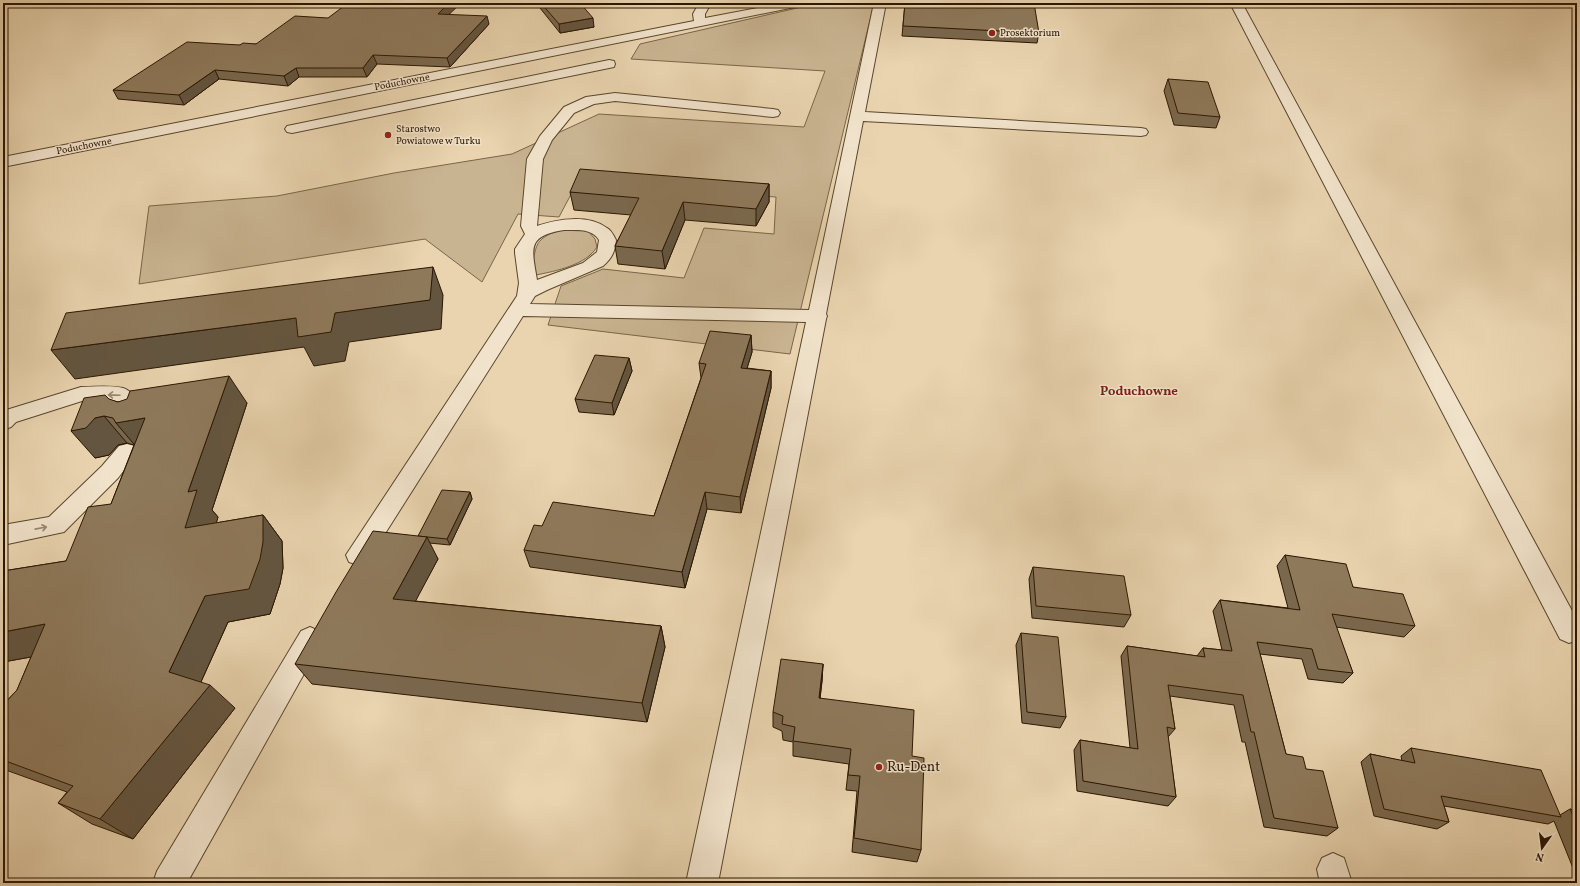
<svg xmlns="http://www.w3.org/2000/svg" width="1580" height="886" viewBox="0 0 1580 886" font-family="Vollkorn,serif">
  <style>
    .green { fill: #c9b491; stroke: #7a6548 }
    .lines { fill: none; stroke-linecap: round; stroke-linejoin: round }
    .minor-casing { stroke: #5a462c; stroke-width: 2 }
    .minor { fill: #f1e3cb; fill-rule: evenodd }
    .wall { fill: #7a684e; stroke: #2b1600 }
    .shaded-wall { fill: #635540; stroke: #2b1600 }
    .building { fill: #8e795b; stroke: #2b1600 }
    .oneway { stroke: #988770 }
    .poi-dot { fill: #8f2418; stroke: #f1e3cb; stroke-width: 1.5 }
    .labels { text-anchor: middle; dominant-baseline: central; stroke-width: 3; stroke-linejoin: round; paint-order: stroke }
    .far-poi-label { font-size: 10px; fill: #2b1600; stroke: #f1e3cb; text-anchor: start }
    .far-street-label { font-size: 10px; fill: #2b1600; stroke: #f1e3cb }
    .neighbourhood-label { font-size: 13px; font-weight: bold; fill: #7a1f14; stroke: #f1e3cb }
    .near-poi-label { font-size: 14px; fill: #2b1600; stroke: #f1e3cb; text-anchor: start }
  </style>
  <rect width="100%" height="100%" fill="#e9d4af"/>
  <filter id="stains"><feTurbulence type="fractalNoise" baseFrequency=".005" numOctaves="4"/><feColorMatrix values="0 0 0 0 .2 0 0 0 0 .09 0 0 0 0 .02 0 0 0 .5 -.17"/></filter>
  <radialGradient id="worn" r=".72"><stop offset=".6" stop-color="#630" stop-opacity="0"/><stop offset="1" stop-color="#630" stop-opacity=".3"/></radialGradient>
  <!-- green -->
  <g class="green">
    <path d="M819,3H874L790,354L548,325L561,286L603,269L684,278L704,228L774,234L776,197L577,183L559,217L518,214L482,282L425,239L139,284L149,206L277,196L394,173L512,154L599,114L804,127L825,71L631,59L640,44Z"/>
    <path d="M569,227L588,231L595,239L597,247C586,265 556,271 536,275L533,272C534,240 538,237 569,227Z"/>
  </g>
  <g class="lines">
    <defs>
      <g id="minor">
        <path d="M699,3H711L705,14V18L783,3H806L804,5L800,6L3,167V157L694,21L693,14Z"/>
        <path d="M874,3H886L865,112L1141,128L1146,129L1148,132L1146,135L1141,136L863,121L826,314L827,316L826,319L718,883H686L806,322L523,316L367,562L358,565L349,562L346,555L517,296L519,283L515,253V249L525,234L521,226L527,159L540,136L564,107L586,97L615,93L773,109L778,110L780,113L778,116L773,117L615,101L594,104L574,113L552,140L543,159L537,226C558,219 588,214 607,228C611,230 614,236 616,240C615,252 612,258 603,266L547,290L535,296L530,304L809,310ZM564,230C577,230 592,228 599,240L597,252L583,263L537,280C532,249 526,236 564,230Z"/>
        <path d="M1230,3H1242L1577,620V640L1569,643L1560,639Z"/>
        <path d="M609,60L614,61L615,64L614,67L292,133L287,132L285,129L287,126L292,125Z"/>
        <path d="M81,387C94,387 110,385 123,388C130,390 148,406 150,413C150,418 149,421 147,425L139,428L131,425L128,420V414L116,402L82,401L16,422L11,427L3,430V411Z"/>
        <path d="M127,444L135,446L138,452L118,478L64,532L3,545V525L49,517L102,466L119,446Z"/>
        <path d="M310,627L319,631L323,639L319,647L187,883H153L157,871L301,631Z"/>
        <path d="M1333,853L1344,858L1352,883H1320L1317,869L1322,858Z"/>
      </g>
    </defs>
    <!-- minor casing -->
    <use href="#minor" class="minor-casing"/>
    <!-- minor -->
    <use href="#minor" class="minor"/>
  </g>
  <!-- wall -->
  <g class="wall">
    <path d="M536,3H580L594,27L560,33Z"/>
    <path d="M905,3L1039,33L1037,43L902,36Z"/>
    <path d="M449,14L489,24L450,67L377,64L367,77H299L288,86L219,79L184,105L118,99L113,90L240,45L256,44Z"/>
    <path d="M1168,79L1220,117L1216,128L1174,125L1164,91Z"/>
    <path d="M769,184V202L756,226L685,220L665,269L618,264L615,246L631,215L574,210L570,192Z"/>
    <path d="M751,335L752,352L747,368L771,371V388L741,513L707,509L685,588L530,567L524,550L542,526L654,516L701,378L699,363Z"/>
    <path d="M629,358L632,371L614,415L579,412L575,399Z"/>
    <path d="M105,395L109,400L118,402L247,403L212,510L218,517L216,523L263,515L282,541L283,568L280,584L270,614L228,622L201,682L235,708L133,839L92,824L58,803L67,792L3,769V705L17,690L31,657L3,662V571L66,561L111,504L134,445L127,443L118,445L109,455L95,458Z"/>
    <path d="M470,492L472,499L450,545L429,543L438,559L415,601L661,626L665,647L647,722L312,684L295,664L418,536Z"/>
    <path d="M1285,555L1353,587L1415,626L1404,637L1336,627L1353,673L1343,683L1308,679L1302,659L1260,654L1286,754L1306,769L1338,828L1327,836L1264,827L1245,742H1242L1234,705L1170,696L1175,729L1168,737L1176,797L1168,806L1077,791L1074,750L1080,740L1130,748L1121,656L1127,646L1197,656L1203,648L1222,650L1213,611L1220,600L1288,608L1277,566Z"/>
    <path d="M1033,567L1131,615L1124,627L1032,618L1029,579Z"/>
    <path d="M1021,633L1066,717L1060,728L1022,723L1016,645Z"/>
    <path d="M823,664L822,681L820,699L912,756L921,850L917,862L852,852L857,791L846,790L849,764L793,756V742L783,740L782,731L773,727V712Z"/>
    <path d="M1411,748L1560,815L1570,809L1577,811V878L1554,821L1548,824L1444,806L1449,822L1437,829L1374,816L1361,762L1370,754L1402,761L1401,756Z"/>
  </g>
  <!-- shaded-wall -->
  <g class="shaded-wall">
    <path d="M449,3H461L441,22L438,14Z"/>
    <path d="M487,16L489,24L450,67L447,58Z"/>
    <path d="M593,18L594,27L560,33L559,24Z"/>
    <path d="M373,55L377,64L367,77L363,68Z"/>
    <path d="M296,68L299,77L288,86L284,76Z"/>
    <path d="M215,70L219,79L184,105L179,95Z"/>
    <path d="M769,184V202L756,226V209Z"/>
    <path d="M683,202L685,220L665,269L662,251Z"/>
    <path d="M433,267L443,295L441,329L349,342L345,361L314,366L304,347L75,379L51,350L335,313Z"/>
    <path d="M751,335L752,352L742,385L741,368Z"/>
    <path d="M629,358L632,371L614,415L612,403Z"/>
    <path d="M771,371V388L741,513L740,497Z"/>
    <path d="M229,376L247,403L212,510L218,517L208,554L185,528L188,492Z"/>
    <path d="M105,395L127,421L145,418L139,450L116,423L109,399Z"/>
    <path d="M104,416L127,443L118,445L109,455L95,458L71,431L95,418Z"/>
    <path d="M470,492L472,499L450,545L447,539Z"/>
    <path d="M705,492L707,509L685,588L682,572Z"/>
    <path d="M263,515L282,541L283,568L280,584L270,614L228,622L195,695L169,672L205,596Z"/>
    <path d="M427,537L438,559L406,619L393,599Z"/>
    <path d="M45,624L75,649L3,662V632Z"/>
    <path d="M661,626L665,647L647,722L642,703Z"/>
    <path d="M823,664L822,681L818,714L819,698Z"/>
    <path d="M210,685L235,708L133,839L100,819Z"/>
  </g>
  <!-- building -->
  <g class="building">
    <path d="M348,3H449L438,14L487,16L447,58L373,55L363,68H296L284,76L215,70L179,95L113,90L187,42L240,45L243,43L256,44L295,16L328,18Z"/>
    <path d="M541,3H580L593,18L559,24Z"/>
    <path d="M905,3H1034L1039,33L903,26Z"/>
    <path d="M1168,79L1208,82L1220,117L1178,113Z"/>
    <path d="M580,169L769,184L756,209L683,202L662,251L615,246L639,198L570,192Z"/>
    <path d="M433,267L430,300L335,313L331,332L298,337L296,318L51,350L66,313Z"/>
    <path d="M710,331L751,335L741,368L771,371L740,497L705,492L682,572L524,550L534,525L542,526L553,502L654,516L706,364L699,363Z"/>
    <path d="M595,355L629,358L612,403L575,399Z"/>
    <path d="M229,376L188,492L197,490L185,528L263,515V542L260,559L249,589L205,596L169,672L210,685L100,819L58,803L73,786L3,760V705L17,690L45,624L3,632V571L66,561L88,507L111,504L145,418L116,423L113,418L104,416L95,418L86,428L71,431L84,398L105,395L109,399L118,402L127,399L130,391Z"/>
    <path d="M442,490L470,492L447,539L418,536Z"/>
    <path d="M373,531L427,537L393,599L661,626L642,703L295,664L336,592Z"/>
    <path d="M1285,555L1346,564L1353,587L1403,594L1415,626L1332,614L1353,673L1318,669L1312,649L1257,642L1286,754L1303,757L1306,769L1323,771L1338,828L1274,818L1254,732H1251L1243,695L1168,685L1175,729L1167,727L1176,797L1083,781L1080,740L1138,749L1127,646L1205,657L1203,648L1232,651L1220,600L1300,610Z"/>
    <path d="M1033,567L1124,576L1131,615L1036,606Z"/>
    <path d="M1021,633L1058,637L1066,717L1027,712Z"/>
    <path d="M781,659L823,664L819,698L914,710L912,756L924,758L921,850L854,838L860,776L848,775L851,749L793,741L795,727L782,724L783,716L773,712Z"/>
    <path d="M1411,748L1541,770L1561,817L1441,796L1449,822L1384,809L1370,754L1415,763Z"/>
    <path d="M1570,809L1577,811V825Z"/>
  </g>
  <!-- one-way arrows -->
  <defs><path id="oneway-shaft" d="M-6 0H5M1.5-3L5.5 0L1.5 3" fill="none" stroke-width="1.6" stroke-linecap="round" stroke-linejoin="round"/></defs>
  <g class="oneway">
    <use href="#oneway-shaft" transform="translate(114 395) rotate(-178)"/>
    <use href="#oneway-shaft" transform="translate(41 528) rotate(-11)"/>
  </g>
  <!-- markers -->
  <g class="poi-dot">
    <circle cx="992" cy="33" r="4"/>
    <circle cx="388" cy="135" r="4"/>
    <circle cx="879" cy="767" r="4"/>
  </g>
  <g class="labels">
    <!-- far-poi labels -->
    <g class="far-poi-label">
      <text x="1000" y="33">Prosektorium</text>
      <text x="396" y="129">Starostwo<tspan x="396" dy="12">Powiatowe w Turku</tspan></text>
    </g>
    <!-- far-street labels -->
    <g class="far-street-label">
      <text transform="translate(402 82) rotate(-11)">Poduchowne</text>
      <text transform="translate(84 146) rotate(-11)">Poduchowne</text>
    </g>
    <!-- neighbourhood labels -->
    <g class="neighbourhood-label">
      <text x="1139" y="392">Poduchowne</text>
    </g>
    <!-- near-poi labels -->
    <g class="near-poi-label">
      <text x="887" y="767">Ru-Dent</text>
    </g>
  </g>
  <!-- margin -->
  <rect width="1580" height="886" fill="none" stroke="#e9d4af" stroke-width="16"/>
  <rect x="4" y="4" width="1572" height="878" fill="none" stroke="#2b1600" stroke-width="2"/>
  <rect x="8" y="8" width="1564" height="870" fill="none" stroke="#2b1600"/>
  <!-- north arrow -->
  <g transform="translate(1542 848) rotate(194)" stroke="#f1e3cb" stroke-width="3" paint-order="stroke">
  <path d="M0-3L7 15L0 10L-7 15Z" fill="#2b1600"/>
  <text y="-6" font-size="11" font-weight="bold" text-anchor="middle" fill="#2b1600">N</text>
  </g>
  <rect width="100%" height="100%" filter="url(#stains)"/>
  <rect width="100%" height="100%" fill="url(#worn)"/>
</svg>
